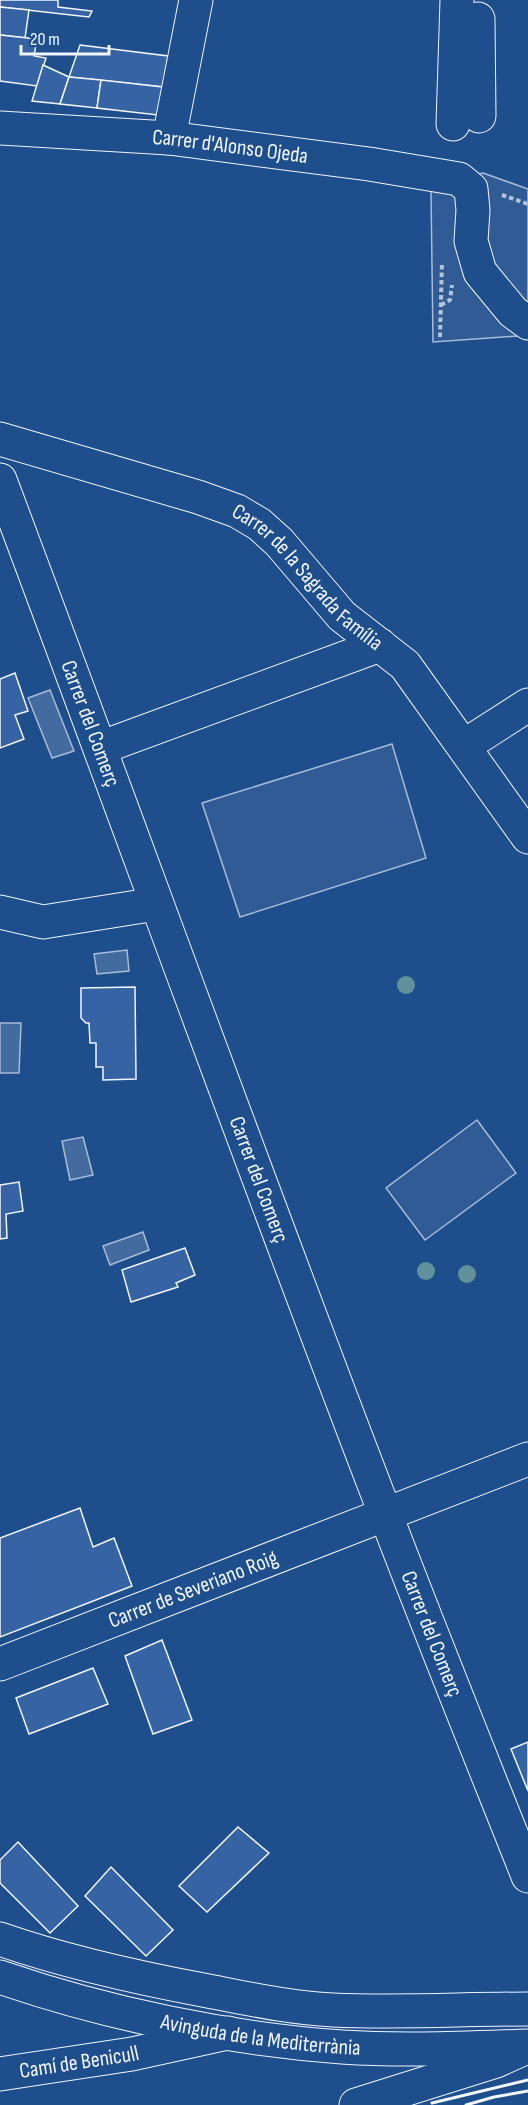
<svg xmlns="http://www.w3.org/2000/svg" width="528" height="2105" viewBox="0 0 528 2105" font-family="'Sofia Sans Condensed',sans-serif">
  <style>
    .built { fill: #305b95; stroke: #a8bbd7; stroke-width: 1.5 }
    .water { fill: #446ba0; stroke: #a8bbd7; stroke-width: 1.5 }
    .building { fill: #3563a3; stroke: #f2f6ff; stroke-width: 1.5 }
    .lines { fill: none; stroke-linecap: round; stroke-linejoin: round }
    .minor-casing { stroke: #f2f6ff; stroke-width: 35 }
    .major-casing { stroke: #f2f6ff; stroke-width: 35 }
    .path { stroke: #b3c4dc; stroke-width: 4; stroke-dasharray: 4.5 3; stroke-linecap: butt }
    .minor { stroke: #1f4e8c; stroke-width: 33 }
    .major { stroke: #1f4e8c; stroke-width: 33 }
    .wall { stroke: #f2f6ff; stroke-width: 3 }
    .tree { fill: #61919a }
    .labels { text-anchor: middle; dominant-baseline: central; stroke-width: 4.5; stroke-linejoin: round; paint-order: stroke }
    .street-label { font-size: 22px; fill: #f2f6ff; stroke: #1f4e8c }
  </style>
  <rect width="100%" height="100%" fill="#1f4e8c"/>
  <!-- built -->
  <g class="built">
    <path d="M483,173L528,189V322L517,336L433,342L431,191L459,179Z"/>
    <path d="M392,744L426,858L240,917L202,803Z"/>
    <path d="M477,1120L516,1173L425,1240L386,1188Z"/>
  </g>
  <!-- water -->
  <g class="water">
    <path d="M50,690L74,751L52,758L28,698Z"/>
    <path d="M127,950L129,971L97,974L94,954Z"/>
    <path d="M0,1023H21L19,1073H0Z"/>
    <path d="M83,1137L93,1175L70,1180L62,1141Z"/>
    <path d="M143,1232L149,1250L110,1265L103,1246Z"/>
  </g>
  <!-- building -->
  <g class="building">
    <path d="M0,0H58V7L92,11L89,17L0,7Z"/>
    <path d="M0,7L29,10L25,38L0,35Z"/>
    <path d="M0,35L37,39L34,56L46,58L37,86L0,81Z"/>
    <path d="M80,45L168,56L163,87L69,77Z"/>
    <path d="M43,65L69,77L60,104L32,101Z"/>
    <path d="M69,77L101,80L97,108L60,104Z"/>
    <path d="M101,80L163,87L158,115L97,108Z"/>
    <path d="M15,673L28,711L15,715L24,739L0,748V679Z"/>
    <path d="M135,987L136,1079L103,1080V1067H96V1043H90L89,1023H86L81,1018V988Z"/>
    <path d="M19,1182L23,1211L6,1214L7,1238L0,1239V1185Z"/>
    <path d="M185,1248L195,1275L176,1283L178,1287L131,1302L122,1270Z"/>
    <path d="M80,1508L93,1547L114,1538L132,1586L0,1637V1538Z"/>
    <path d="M162,1640L192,1720L153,1734L125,1656Z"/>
    <path d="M93,1668L108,1704L29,1734L16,1698Z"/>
    <path d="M528,1742V1791L511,1749Z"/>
    <path d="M238,1827L269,1853L207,1912L179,1886Z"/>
    <path d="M18,1842L78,1906L50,1933L0,1883V1860Z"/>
    <path d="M111,1867L173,1930L146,1956L85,1896Z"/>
  </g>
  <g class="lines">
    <defs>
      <g id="minor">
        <path d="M478,19L479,116"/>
        <path d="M453,124L457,0"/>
        <path id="s1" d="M0,128L169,138L369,164L459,179L471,189L473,210L471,241L480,272L513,312L528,323"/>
        <path d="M169,138L196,0"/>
        <path id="s2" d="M0,439L198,497L237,511L259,524L279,542L342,616L405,665L528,837"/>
        <path id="s3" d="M0,480C129,824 253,1170 385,1513C431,1634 480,1755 528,1876"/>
        <path d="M464,746L528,705"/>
        <path d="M100,748L380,645"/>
        <path d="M0,912L43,922L156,904"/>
        <path id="s4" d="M0,1664L528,1459"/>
        <path id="s5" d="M0,2074L132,2054L228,2033"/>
        <path d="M356,2105L496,2061L527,2047"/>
      </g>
      <g id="major">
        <path d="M0,1939C66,1962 134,1977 203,1990C245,1998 289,2008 333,2010C398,2013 463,2009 528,2009"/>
        <path id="s6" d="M0,1977C107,2014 230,2039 342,2047C404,2051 466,2048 528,2046"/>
      </g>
    </defs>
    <!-- minor casing -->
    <use href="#minor" class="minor-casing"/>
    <!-- major casing -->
    <use href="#major" class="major-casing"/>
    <!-- path -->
    <g class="path">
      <path d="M502,195L528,204"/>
      <path d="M441,305L450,300L452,285"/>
      <path d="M440,337L442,262"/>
    </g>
    <!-- minor -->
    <use href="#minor" class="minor"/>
    <!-- major -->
    <use href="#major" class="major"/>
    <!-- wall -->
    <g class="wall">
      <path d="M432,2103L528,2080"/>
      <path d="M466,2105L494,2097L528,2091"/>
    </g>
  </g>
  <!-- trees -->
  <g class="tree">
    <circle cx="406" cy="985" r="9"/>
    <circle cx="426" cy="1271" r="9"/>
    <circle cx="467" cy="1274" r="9"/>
  </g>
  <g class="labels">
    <!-- street labels -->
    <g class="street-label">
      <text stroke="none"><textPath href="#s1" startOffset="231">Carrer d'Alonso Ojeda</textPath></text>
      <text stroke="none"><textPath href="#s2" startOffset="345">Carrer de la Sagrada Família</textPath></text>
      <text stroke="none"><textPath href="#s3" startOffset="260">Carrer del Comerç</textPath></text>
      <text stroke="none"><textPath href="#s3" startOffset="746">Carrer del Comerç</textPath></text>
      <text stroke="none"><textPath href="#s4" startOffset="207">Carrer de Severiano Roig</textPath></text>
      <text stroke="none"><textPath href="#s3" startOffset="1232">Carrer del Comerç</textPath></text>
      <text stroke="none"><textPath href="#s6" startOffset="268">Avinguda de la Mediterrània</textPath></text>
      <text stroke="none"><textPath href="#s5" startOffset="80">Camí de Benicull</textPath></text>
    </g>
  </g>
  <!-- scale -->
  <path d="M21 45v9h88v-9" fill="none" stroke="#f2f6ff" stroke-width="3"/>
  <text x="30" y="45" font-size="18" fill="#f2f6ff" stroke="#1f4e8c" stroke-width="4.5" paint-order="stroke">20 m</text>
</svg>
